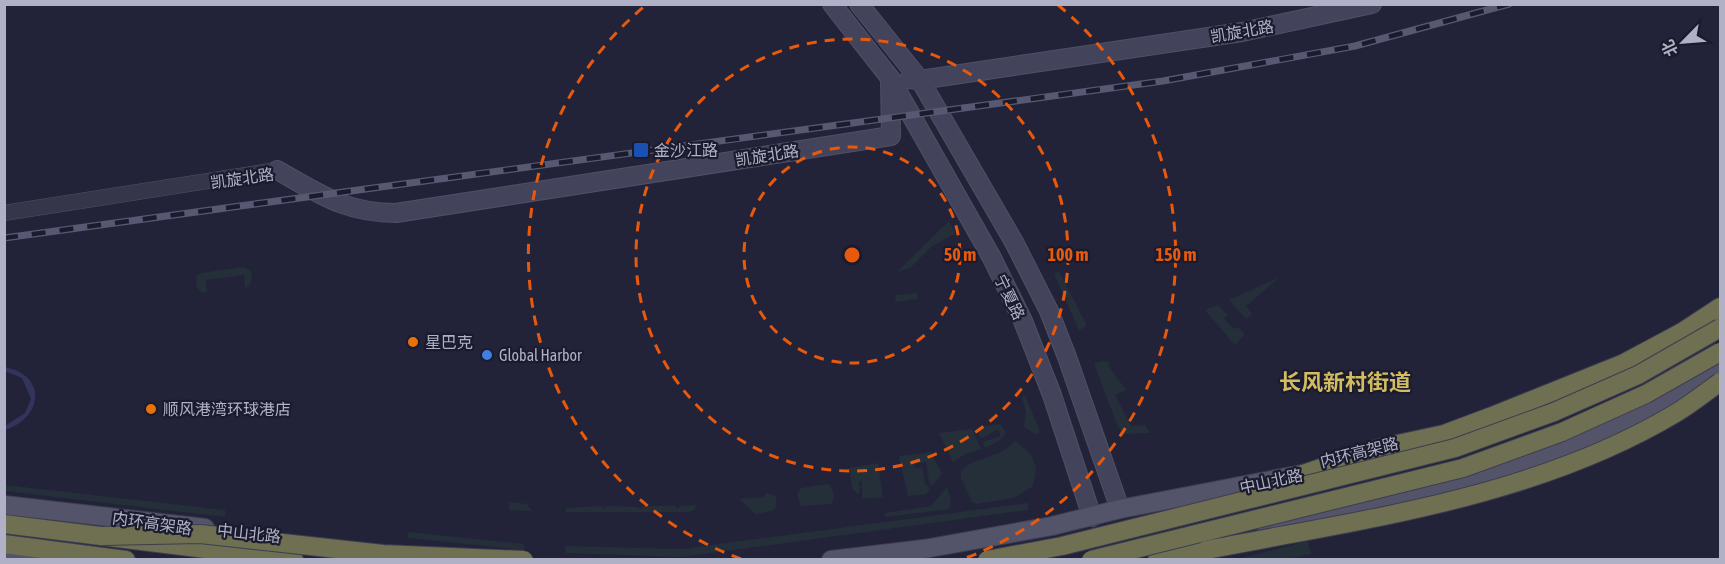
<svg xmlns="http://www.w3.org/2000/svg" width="1725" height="564" viewBox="0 0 1725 564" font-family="'Asap Condensed','Noto Sans SC',sans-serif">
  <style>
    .green { fill: #242f3a }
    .water { fill: #32345c }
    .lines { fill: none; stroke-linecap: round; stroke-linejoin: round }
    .street-casing { stroke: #505064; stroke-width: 16 }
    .secondary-casing { stroke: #505064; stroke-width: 20 }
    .primary-casing { stroke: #3f3f53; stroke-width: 20 }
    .highway-casing { stroke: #3d3d51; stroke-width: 20 }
    .street { stroke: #35364a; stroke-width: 15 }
    .secondary { stroke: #43435c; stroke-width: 18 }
    .primary { stroke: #53546a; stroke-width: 18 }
    .highway { stroke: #6f6f52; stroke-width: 18 }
    .rail-casing { stroke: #575871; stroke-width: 7 }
    .rail { stroke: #1b1b2e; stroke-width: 4.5; stroke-dasharray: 14; stroke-linecap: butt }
    .highway-bridge-casing { stroke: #3d3d51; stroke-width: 20; stroke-linecap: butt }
    .highway-bridge { stroke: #6f6f52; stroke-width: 18 }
    .ring { fill: none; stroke: #e8590c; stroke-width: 3; stroke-dasharray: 10 8 }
    .transit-dot { fill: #1a4fb4; stroke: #1b1b2e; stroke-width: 2 }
    .food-dot { fill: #e8710a; stroke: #1b1b2e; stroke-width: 2 }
    .shop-dot { fill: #3f7fe0; stroke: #1b1b2e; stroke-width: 2 }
    .labels { text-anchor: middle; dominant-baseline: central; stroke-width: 4.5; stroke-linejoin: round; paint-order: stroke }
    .street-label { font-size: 16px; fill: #b0b0c6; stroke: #1b1b2e }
    .poi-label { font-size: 16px; fill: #b0b0c6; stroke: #1b1b2e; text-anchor: start }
    .district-label { font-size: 22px; font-weight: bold; fill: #d2bc5f; stroke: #1b1b2e }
    .centre { fill: #e8590c; stroke: #1b1b2e; stroke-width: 3 }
    .ring-label { font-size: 18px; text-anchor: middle; font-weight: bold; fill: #e8590c; stroke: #1b1b2e; stroke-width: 4.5; stroke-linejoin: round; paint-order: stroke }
  </style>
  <rect width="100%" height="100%" fill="#222339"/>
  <!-- green -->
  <g class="green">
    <path d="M949,221L955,234L932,246L910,268L897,272Z"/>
    <path d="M243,267L251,271L252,279L249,286L245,288L244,275L206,280L207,292L202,293L196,286L197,275L202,273Z"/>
    <path d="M1059,271L1087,326L1079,330L1054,274Z"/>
    <path d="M1280,277L1246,306L1252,314L1246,319L1229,300Z"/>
    <path d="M917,293L918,299L896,302L895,295Z"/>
    <path d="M1218,305L1228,315L1224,318L1234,329L1238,327L1245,334L1235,345L1205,310Z"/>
    <path d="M1105,361L1110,362L1108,365L1126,390L1115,395L1131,426L1145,425L1150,433L1124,434L1118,427L1095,366V363Z"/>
    <path d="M1025,395L1040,432L1037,435L1024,427L1026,413L1022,397Z"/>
    <path d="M1000,424L1006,433L999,441L985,448L983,442L1001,436L998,429L981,439L976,428Z"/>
    <path d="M972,429L981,449L965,454L953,462L939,433Z"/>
    <path d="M1015,441C1033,453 1041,465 1032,487L1014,498L976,504L972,502L961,478V471C976,455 1001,459 1015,441Z"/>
    <path d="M931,452L942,474L932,486L929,482L926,462L914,464L915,468L922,467L925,483L930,489L926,494L908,496L899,456Z"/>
    <path d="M878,463L883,497L862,499V481H859L860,490L858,495L852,488L849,468Z"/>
    <path d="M829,484L834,494L832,504L801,506L797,494L801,488Z"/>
    <path d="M5,485L225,510V517L5,491Z"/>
    <path d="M947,487L951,500L949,509L886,517L884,513L931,506Z"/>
    <path d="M765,493L776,496V508L772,511L755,514L739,499L765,497Z"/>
    <path d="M509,502L527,504L531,511L509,510Z"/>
    <path d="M1028,503V510L682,557L565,553V546L681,549Z"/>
    <path d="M696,505L695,510L689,512H566V508L601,506L604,509L608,506L637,507L641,509L644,506H675L677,509L681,506Z"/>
    <path d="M408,532L524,544V550L408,538Z"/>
    <path d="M1308,541L1311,554L1288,559H1237Z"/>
  </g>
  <!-- water -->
  <path class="water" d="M4,367C48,375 43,418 5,430V426L25,413L31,399L22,378L5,371Z"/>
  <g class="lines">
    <defs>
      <path id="street" d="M4,213L277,170"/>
      <g id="secondary">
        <path d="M832,4L890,78L992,258L1023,321L1052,395L1092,517"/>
        <path d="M859,4L920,80L1014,242L1049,311L1067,357L1120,509"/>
        <path d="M909,79L920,80L1242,32L1372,4"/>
        <path d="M277,170C320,194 345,213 396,213L891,136L890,78"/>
      </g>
      <g id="primary">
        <path d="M1498,423L1598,384"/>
        <path d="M1599,431L1654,406L1720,365"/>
        <path d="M4,505L205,528"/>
        <path d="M1266,526L1474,483L1584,438L1642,431"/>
        <path d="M4,555L40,560"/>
        <path d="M831,560L924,549L1052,526L1120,509L1318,471"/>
      </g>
      <g id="highway">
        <path d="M1303,474L1379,448L1444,434L1492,416L1624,363L1682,332L1720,307"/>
        <path d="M4,524L294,560"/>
        <path d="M4,544L126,560"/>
        <path d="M1157,560L1206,550"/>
      </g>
    </defs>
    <!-- street casing -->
    <use href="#street" class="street-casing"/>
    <!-- secondary casing -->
    <use href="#secondary" class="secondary-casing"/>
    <!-- primary casing -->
    <use href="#primary" class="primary-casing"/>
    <!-- highway casing -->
    <use href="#highway" class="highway-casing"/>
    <!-- street -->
    <use href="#street" class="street"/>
    <!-- secondary -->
    <use href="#secondary" class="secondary"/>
    <!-- primary -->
    <use href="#primary" class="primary"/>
    <!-- highway -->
    <use href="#highway" class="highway"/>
    <defs>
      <path id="rail" d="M4,238L1163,81L1355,46L1509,4"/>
    </defs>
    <!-- rail casing -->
    <use href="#rail" class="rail-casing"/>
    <!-- rail -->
    <use href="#rail" class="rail"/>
    <defs>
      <g id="highway-bridge">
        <path d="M103,536L200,534L383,554L524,560"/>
        <path d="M1206,550C1364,519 1534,498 1676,413C1691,404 1706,392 1720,382"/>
        <path d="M987,560L1062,546L1455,448L1554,412L1638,375L1720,328"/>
        <path d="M1091,560L1463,468L1562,432L1646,394L1720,352"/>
      </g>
    </defs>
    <!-- highway-bridge casing -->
    <use href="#highway-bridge" class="highway-bridge-casing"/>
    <!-- highway-bridge -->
    <use href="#highway-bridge" class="highway-bridge"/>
  </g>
  <!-- distance rings -->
  <g class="ring">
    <circle cx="852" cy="255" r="108"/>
    <circle cx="852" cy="255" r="216"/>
    <path d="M741 559A324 324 0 0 1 646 5M1058 5A324 324 0 0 1 963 559"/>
  </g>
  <!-- markers -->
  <rect class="transit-dot" x="633" y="142" width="16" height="16" rx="3"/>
  <g class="food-dot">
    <circle cx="413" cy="342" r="6"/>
    <circle cx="151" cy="409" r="6"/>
  </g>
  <circle class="shop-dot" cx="487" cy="355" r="6"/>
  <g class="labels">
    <!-- street labels -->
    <g class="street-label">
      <text transform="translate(1242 31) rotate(-10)">凯旋北路</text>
      <text transform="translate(767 155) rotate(-9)">凯旋北路</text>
      <text transform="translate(242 178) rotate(-8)">凯旋北路</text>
      <text transform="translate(1010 297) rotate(64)">宁夏路</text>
      <text transform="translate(1359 452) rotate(-14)">内环高架路</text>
      <text transform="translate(1271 481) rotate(-12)">中山北路</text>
      <text transform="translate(152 523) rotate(8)">内环高架路</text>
      <text transform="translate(249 533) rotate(6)">中山北路</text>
    </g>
    <!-- poi labels -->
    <g class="poi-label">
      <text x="654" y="150">金沙江路</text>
      <text x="425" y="342">星巴克</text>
      <text x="499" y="355">Global Harbor</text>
      <text x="163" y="409">顺风港湾环球港店</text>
    </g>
    <!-- district labels -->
    <g class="district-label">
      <text x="1345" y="382">长风新村街道</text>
    </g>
  </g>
  <circle cx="852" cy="255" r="9" class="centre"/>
  <g class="ring-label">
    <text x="960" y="261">50 m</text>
    <text x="1068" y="261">100 m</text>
    <text x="1176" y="261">150 m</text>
  </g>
  <!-- border -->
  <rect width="1725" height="564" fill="none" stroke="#b0b0c6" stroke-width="12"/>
  <!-- north arrow -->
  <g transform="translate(1683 42) rotate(245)" stroke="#1b1b2e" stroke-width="4.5" paint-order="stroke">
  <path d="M0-4.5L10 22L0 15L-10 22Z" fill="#b0b0c6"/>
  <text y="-9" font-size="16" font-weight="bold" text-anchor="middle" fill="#b0b0c6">北</text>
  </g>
</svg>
